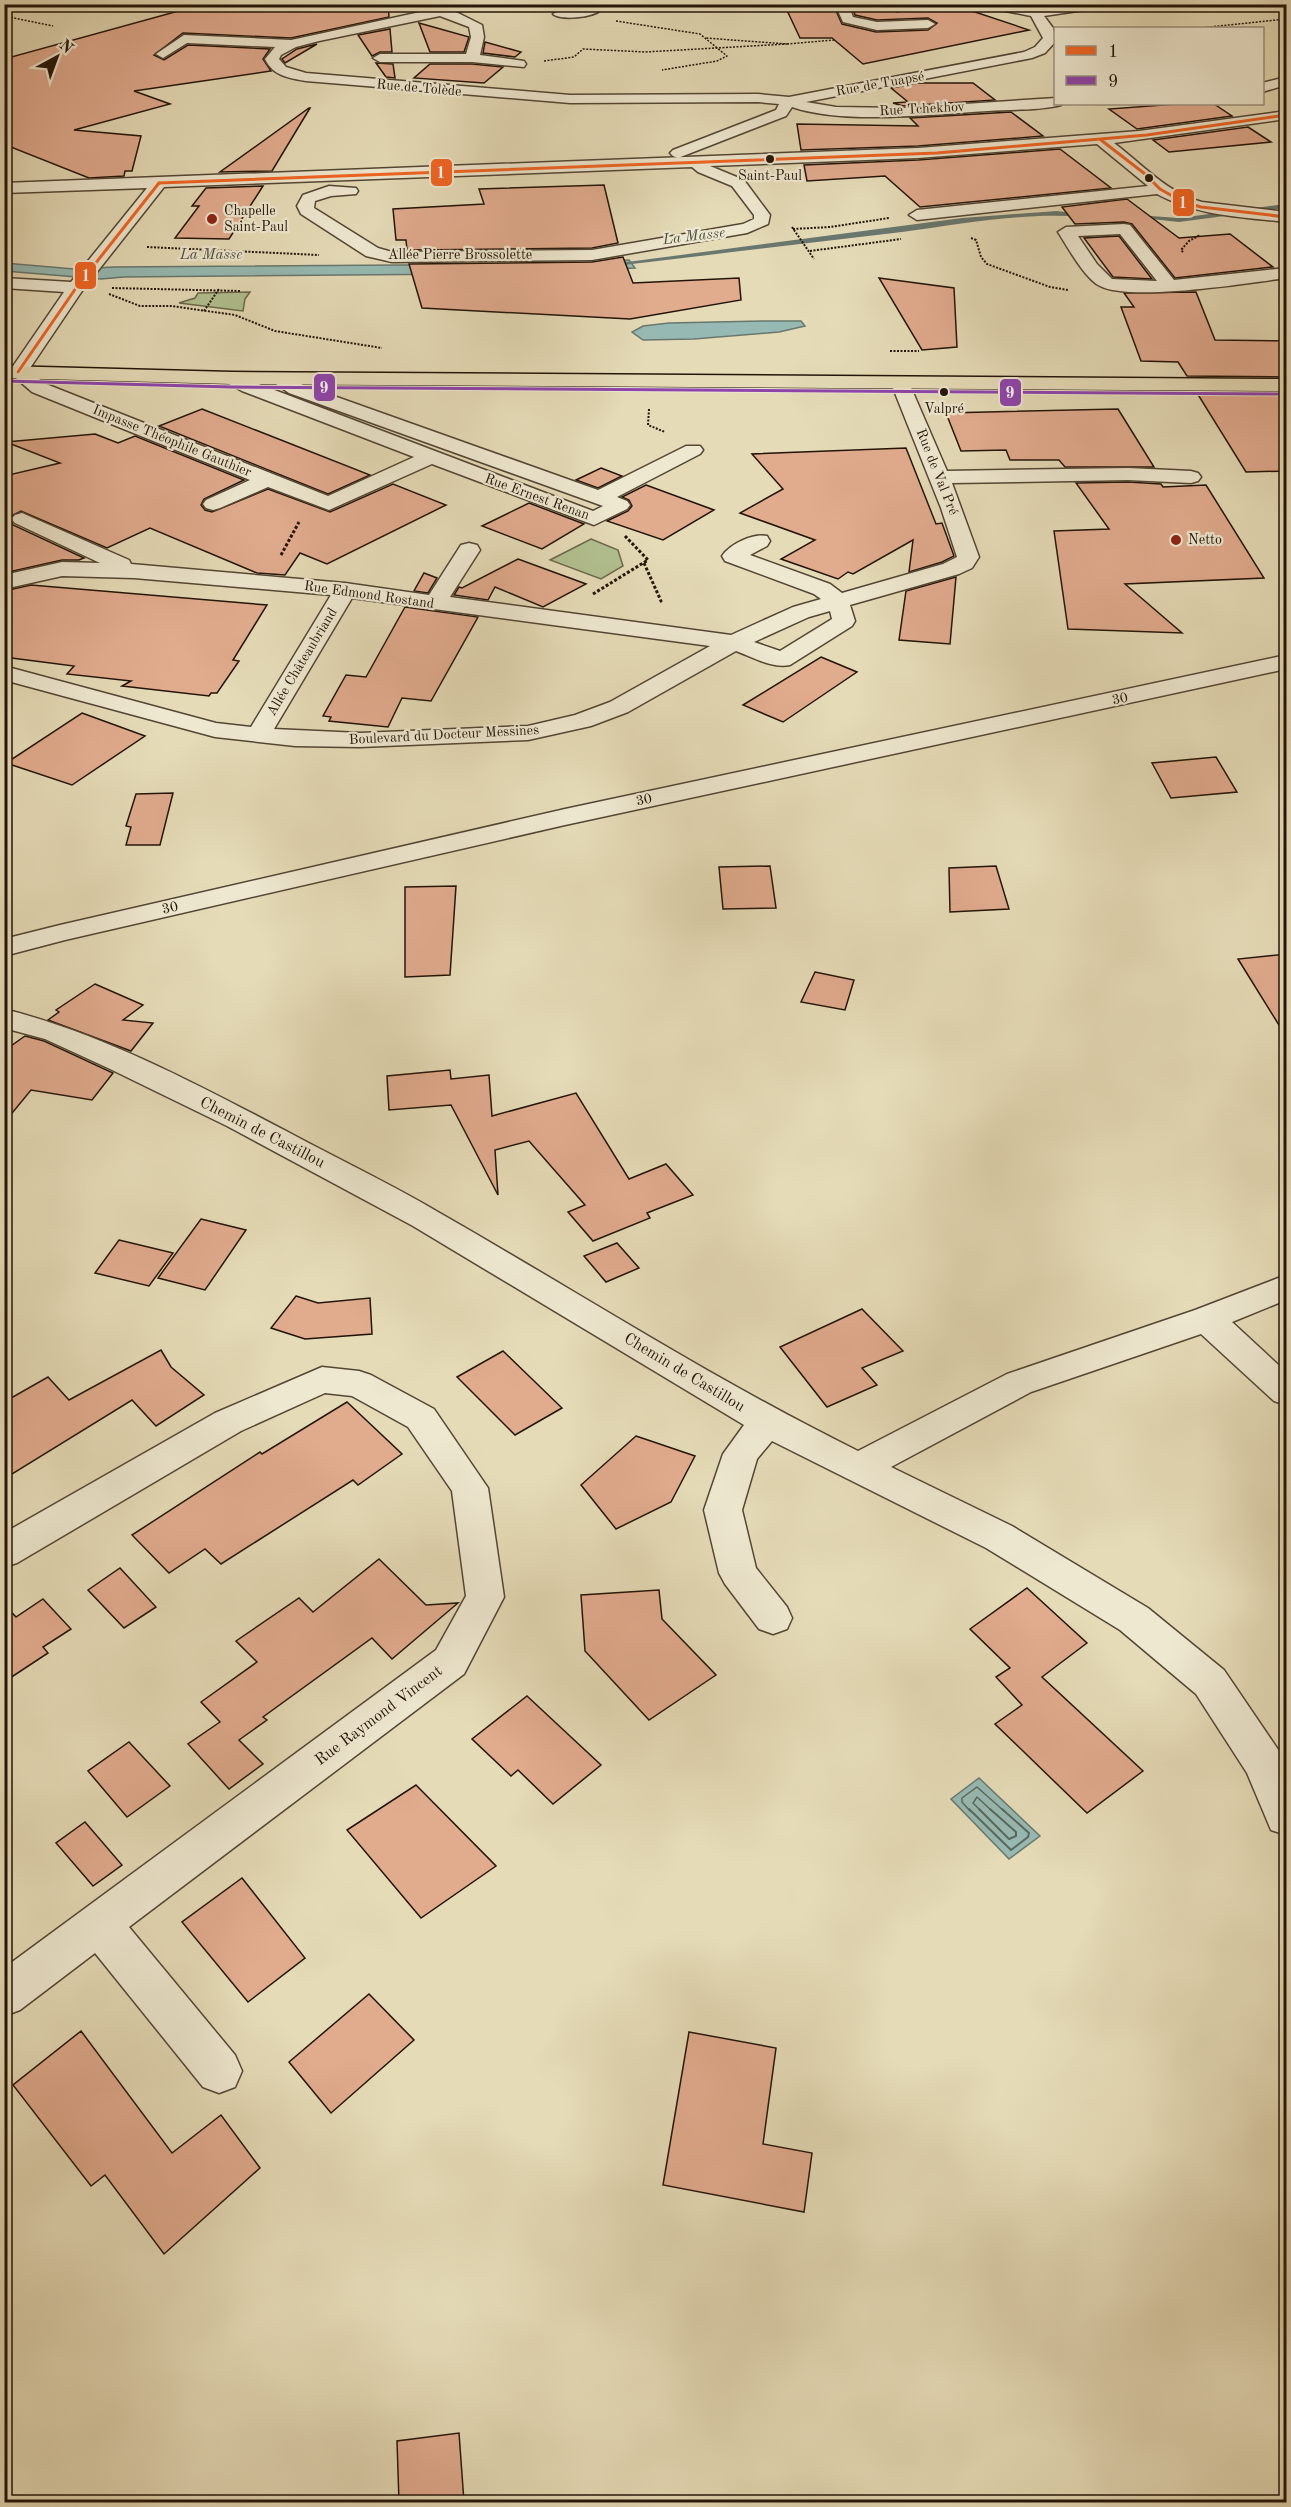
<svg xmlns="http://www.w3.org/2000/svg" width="1291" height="2507" viewBox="0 0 1291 2507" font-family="'Old Standard TT',serif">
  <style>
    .green { fill: #b2c190; stroke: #6a6a4c; stroke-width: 1.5 }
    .water { fill: #96bab3; stroke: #68786f; stroke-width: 1.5 }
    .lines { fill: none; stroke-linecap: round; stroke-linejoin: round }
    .shore-far1 { stroke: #5c675e; stroke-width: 1.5 }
    .shore { stroke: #5c675e; stroke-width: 2 }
    .stream { fill: #68786f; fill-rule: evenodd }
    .building { fill: #e1ab8e; stroke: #221408; stroke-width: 1.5 }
    .minor-casing { stroke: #534634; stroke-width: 3 }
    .major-casing { stroke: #221408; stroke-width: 3 }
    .path-far2 { stroke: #221408; stroke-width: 1.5; stroke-dasharray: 2 1.5; stroke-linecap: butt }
    .path-far1 { stroke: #221408; stroke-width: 2; stroke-dasharray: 2 1.5; stroke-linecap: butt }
    .path { stroke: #221408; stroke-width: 3; stroke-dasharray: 3 2; stroke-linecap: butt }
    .minor { fill: #eee8d0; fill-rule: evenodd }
    .major { fill: #e5dbb7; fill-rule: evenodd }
    .bus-1-casing { stroke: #eee8d0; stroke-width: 5 }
    .bus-2-casing { stroke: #eee8d0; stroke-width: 5 }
    .bus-1 { stroke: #f26522; stroke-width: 3 }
    .bus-2 { stroke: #8e44ad; stroke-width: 3 }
    .bus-dot { fill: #221408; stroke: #eee8d0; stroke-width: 2 }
    .poi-dot { fill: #8f2418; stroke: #eee8d0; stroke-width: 2 }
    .labels { text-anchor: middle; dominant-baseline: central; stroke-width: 4.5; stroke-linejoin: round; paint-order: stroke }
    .far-street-label { font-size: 14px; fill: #221408; stroke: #eee8d0 }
    .bus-label { font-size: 14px; fill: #221408; stroke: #eee8d0 }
    .far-poi-label { font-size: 14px; fill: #221408; stroke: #eee8d0; text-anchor: start }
    .far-water-label { font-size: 15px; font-style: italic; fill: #4b4e44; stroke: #eee8d0 }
    .street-label { font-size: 16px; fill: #221408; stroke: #eee8d0 }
    .line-badge { stroke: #eee8d0; stroke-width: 2 }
    .badge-label { font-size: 16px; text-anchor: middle; font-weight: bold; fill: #fff }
  </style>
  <rect width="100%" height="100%" fill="#e5dbb7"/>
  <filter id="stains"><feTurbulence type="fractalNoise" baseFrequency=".00333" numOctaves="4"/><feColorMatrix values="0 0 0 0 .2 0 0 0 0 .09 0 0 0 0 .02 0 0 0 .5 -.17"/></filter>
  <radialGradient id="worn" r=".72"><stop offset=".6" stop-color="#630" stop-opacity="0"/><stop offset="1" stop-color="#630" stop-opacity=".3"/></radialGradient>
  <!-- green -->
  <g class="green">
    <path d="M250,292L245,299L243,311L179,303L195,298L198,293Z"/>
    <path d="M591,539L618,550L623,566L601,579L550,560Z"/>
  </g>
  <!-- water -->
  <g class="water">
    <path d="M629,260L635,268L469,274L124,277L101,279L5,271V263L74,269L114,267L561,264Z"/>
    <path d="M762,321H801L805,326L779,332L694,339L643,340L632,332L643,326L669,323Z"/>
    <path d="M979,1778L1040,1836L1009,1859L951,1799Z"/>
  </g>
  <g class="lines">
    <!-- shore-far1 -->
    <g class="shore-far1">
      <path d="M970,1811L962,1802V1798L977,1787L1004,1811"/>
      <path d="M981,1811L973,1803L977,1797L992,1811"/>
    </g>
    <!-- shore -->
    <g class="shore">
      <path d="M969,1809L1011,1850L1028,1837L1029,1833L1002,1809"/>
      <path d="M979,1809L1009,1839L1016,1836V1832L990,1809"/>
    </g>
    <!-- stream -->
    <g class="stream">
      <path d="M1286,204V208L1179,222L1133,217L1136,215L1179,218Z"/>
      <path d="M1057,211L1087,215L1084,217C1023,212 962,224 902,232C806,243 711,255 615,266L612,264L962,218Z"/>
    </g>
  </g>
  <!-- building -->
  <g class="building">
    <path d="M220,4H388L389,17L291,38L183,33L154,55L164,60L188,45L270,49L263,59L271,71L134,91L170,104L74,130L141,136L132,171H125L124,176L89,178L11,147L4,149V59L193,7Z"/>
    <path d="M784,4H833L842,24L876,32L928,30L937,23L928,18L877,20L855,15L851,4L894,5L897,12L936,4L954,5L1029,30L863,64L832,38H800Z"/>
    <path d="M419,23L469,37L464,52H430Z"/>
    <path d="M390,29L392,52H380L372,56L358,35Z"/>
    <path d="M485,42L521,52L515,57L483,53Z"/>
    <path d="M317,44L285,63L282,59L297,49Z"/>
    <path d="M376,63L393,64L395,78L386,77Z"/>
    <path d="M430,64H472L503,67L484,83L414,78Z"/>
    <path d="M918,83H973L995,100L903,106L893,103L908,102L891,88Z"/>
    <path d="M1177,104H1214L1232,116L1137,129L1109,109Z"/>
    <path d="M310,108L272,171L220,172L309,108Z"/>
    <path d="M1011,112L1043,136L918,146L801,150L797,124L918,126L910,118Z"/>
    <path d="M1248,127L1271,142L1169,152L1153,140Z"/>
    <path d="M1060,149L1111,188L920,207L885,176L807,181L804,165L918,160Z"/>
    <path d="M604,185L618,243L592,248L407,250L406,240H396L393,209L484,204L479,189Z"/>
    <path d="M263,186L229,239L175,238L199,206H192L206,188Z"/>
    <path d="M1127,199L1179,238L1230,234L1273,267L1175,278L1132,224L1124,222L1075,224L1062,207Z"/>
    <path d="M1119,236L1152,279L1113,277L1084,238Z"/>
    <path d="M623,257L633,283L739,278L741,300L630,319L422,308L409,264L592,262Z"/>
    <path d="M879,278L954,288L957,347L922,350Z"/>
    <path d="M1196,292L1215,340L1287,341V377L1187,376L1178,362L1141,361L1121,307H1134L1124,293Z"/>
    <path d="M1197,393H1287V471L1246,472Z"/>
    <path d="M202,409L370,475L328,494L159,426Z"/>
    <path d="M1118,409L1154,467H1065L1059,460H1010L1006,450L961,451L946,413Z"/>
    <path d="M95,434L118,443L135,436L244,480L204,499L201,505L205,510L212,512L268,489L330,512L393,484L446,505L327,564L300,553L285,575L257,573L150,528L107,548L21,511L9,517L13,525L84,558L79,560H62L4,573V476L60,463L6,442Z"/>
    <path d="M906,448L936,524L942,523L954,556L942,562L909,572L913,540L853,574L848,572L838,579L781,559L815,540L740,513L783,489L752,454Z"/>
    <path d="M601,468L622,476L598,488L576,480Z"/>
    <path d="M1128,482L1161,484L1163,487L1206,485L1264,578L1125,584L1182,633L1068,629L1054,531L1109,529L1076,483Z"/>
    <path d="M646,485L714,510L663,540L607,521L628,511L632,506L629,500L622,497Z"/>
    <path d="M529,503L584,524L542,549L482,526Z"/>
    <path d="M518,559L586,584L543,607L495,587L488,600L454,595L459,587L462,588Z"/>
    <path d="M424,573L437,578L428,593L414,591Z"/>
    <path d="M956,577L950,644L899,640L906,591Z"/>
    <path d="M31,585L267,605L233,660L239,661L217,693H211L209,696L122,686L131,681L67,674L74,666L4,657V591Z"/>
    <path d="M405,607L478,617L431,701L402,698L388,727L329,721L331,717L323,716L346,675L366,677Z"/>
    <path d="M821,657L857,672L783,722L743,705Z"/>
    <path d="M82,713L145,736L72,785L6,763Z"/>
    <path d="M1216,757L1237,792L1171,798L1152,763Z"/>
    <path d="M173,793L160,845H126L131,827L126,826L136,794Z"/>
    <path d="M770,866L776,908L723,909L719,867Z"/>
    <path d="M996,866L1009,909L950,912L949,868Z"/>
    <path d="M456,886L450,975L405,977V887Z"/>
    <path d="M1287,954V1038L1238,959Z"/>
    <path d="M815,972L854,980L845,1010L801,1002Z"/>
    <path d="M95,984L143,1005L123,1020L153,1023L131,1051L48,1020L59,1012L56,1010Z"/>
    <path d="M25,1036L44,1041L113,1073L92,1100L31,1090L4,1123V1051Z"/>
    <path d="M450,1070L451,1079L489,1075L492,1116L576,1093L629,1179L666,1164L693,1195L647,1213L650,1218L593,1241L568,1212L585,1205L529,1141L495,1150L498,1195L451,1105L389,1110L387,1076Z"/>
    <path d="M201,1219L246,1230L205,1290L158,1278Z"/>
    <path d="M119,1240L173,1253L149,1286L95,1273Z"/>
    <path d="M617,1243L639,1268L606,1282L584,1256Z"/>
    <path d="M296,1296L318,1303L370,1298L372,1334L305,1339L271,1328Z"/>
    <path d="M862,1309L903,1351L862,1368L877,1385L827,1407L780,1347Z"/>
    <path d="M161,1350L171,1367L204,1395L156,1426L132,1400L4,1479V1402L48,1377L69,1400Z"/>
    <path d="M503,1351L562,1408L515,1435L457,1377Z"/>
    <path d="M347,1402L402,1454L358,1485L353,1480L221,1564L205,1549L169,1573L132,1535L260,1452L262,1454Z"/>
    <path d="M636,1436L695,1456L671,1502L616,1529L581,1485Z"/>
    <path d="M379,1559L426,1605L458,1603L392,1659L372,1638L263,1717L267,1720L239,1740L263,1764L229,1789L188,1744L220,1722L201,1702L257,1662L236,1641L299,1598L313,1612Z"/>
    <path d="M120,1568L156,1607L124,1628L88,1590Z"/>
    <path d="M1027,1588L1087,1643L1042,1677L1143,1771L1087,1813L995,1724L1022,1705L996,1677L1010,1668L970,1629Z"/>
    <path d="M659,1590L662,1619L716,1675L649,1720L585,1651L581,1595Z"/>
    <path d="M43,1599L71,1629L43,1647L48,1653L4,1682V1604L16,1617Z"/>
    <path d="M527,1696L601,1765L553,1804L518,1770L511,1776L472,1739Z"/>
    <path d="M129,1742L170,1786L127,1817L88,1771Z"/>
    <path d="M416,1785L496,1866L421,1918L347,1830Z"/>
    <path d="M85,1822L122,1865L93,1886L56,1843Z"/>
    <path d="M242,1878L305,1958L248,2002L182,1922Z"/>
    <path d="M369,1994L414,2040L331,2113L289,2062Z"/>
    <path d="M81,2031L172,2153L221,2115L260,2168L164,2254L105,2175L91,2186L13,2085Z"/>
    <path d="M689,2032L776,2048L763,2144L812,2153L804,2212L663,2185Z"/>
    <path d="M459,2433L464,2502H399L397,2441Z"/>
  </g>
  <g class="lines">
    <defs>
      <g id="minor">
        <path d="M143,4H167L161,8L143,9Z"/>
        <path d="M457,4H484L456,12L482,25L484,37L480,55L524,61L526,64L524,67L472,62H380L373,58L380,54H466L471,37L469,27L440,16L319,41L296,47L281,55L279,59L286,67L306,73L570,95L758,94L789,97L1024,52L1035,47L1043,38L1031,16L990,8L984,4H1012L1036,9L1068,4H1104L1098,8L1044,16L1053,28L1056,41L1045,53L1032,58L806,102L836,107L903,108L1056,98V104H1062L1061,105C1038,111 1012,109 988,111C932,114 845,125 792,107L786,116L678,158L673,156L670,153L673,150L776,110L779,104L758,102L570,103L306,81C289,78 273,76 265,59L275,47L187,43L163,58L156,54L184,35L291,40Z"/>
        <path d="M589,4H601V10C593,17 562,21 553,14L560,10L589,7Z"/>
        <path d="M835,4H848L853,17L877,22L928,20L935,24L928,28L877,30L843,22Z"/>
        <path d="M1286,77V85L1262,92V83Z"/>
        <path d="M1286,111V119L1114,143C1142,164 1167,193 1202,202L1286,212V222C1242,217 1197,216 1157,194L917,220L909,215L917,210L1148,186L1097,144L918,158L710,166L744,180L770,215L768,224L747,233L592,260L392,262L366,256L301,214L297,206L303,195L329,186L356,188L358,191L356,194L331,196L315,201L314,208L378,248L392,252L592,250L743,224L754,219V215L732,186L698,172L692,167L164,187L82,291L28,371L46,384L328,496L414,457L242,391L225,382L223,378L225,374H239L256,383L593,511L603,506L289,393L266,377L268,373H282L303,385L598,490L686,446H700L703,450L700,454L617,497L627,501L630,505L627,509L594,525L432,464L329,510L268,487L220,508L213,510L206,508L203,504L206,500L250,480L32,392L9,372L64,292L4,288V278L71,282L147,188L4,193V183L918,148L1139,131Z"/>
        <path d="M1124,224L1130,225L1174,280L1286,268V278C1249,283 1130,302 1100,286C1085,279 1067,246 1058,232L1066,227ZM1120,234L1157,281L1112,279L1097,264L1078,236Z"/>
        <path d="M900,377L907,379L909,383L947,471L1128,468L1191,471L1198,473L1201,477L1198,481L1191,483L1128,480L952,483L979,557L972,568L959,574L850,605L855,621L852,626L790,665C773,669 752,657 736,651L628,712L591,726L528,740L360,747L295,746L215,737L4,680V666L216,723L251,727L331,595L134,578L62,576L4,589V575L62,562L100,563L15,523L11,519L15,515L22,513L129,560L131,564L345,583L429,595L461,545L469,543L477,545L480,550L450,597L731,635L793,607L821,599L814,594L725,561L722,556C730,544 753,533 767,536L770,541L767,546L750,555L830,584L842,593L943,564L957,557L941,508L891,383L893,379ZM352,598L710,646L610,702L575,715L528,726L360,733L274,729ZM830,611L832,619L780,651L754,642L809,617Z"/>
        <path d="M1286,655V669L565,825L65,940L4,956V939L60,925L565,809Z"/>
        <path d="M4,1009C104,1034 198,1085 288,1132C338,1159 389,1183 438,1212C578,1292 714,1380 858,1451L1007,1374L1195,1310L1286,1275V1300L1232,1322L1286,1372V1405L1274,1401L1201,1334L1031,1392L891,1467L1012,1526L1148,1608L1224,1670L1279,1751L1286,1768V1835L1271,1830L1247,1773L1196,1694L1120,1630L986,1548L772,1441L757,1459L742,1510L756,1568L787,1607L792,1618L787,1629L773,1634L759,1629L725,1584L719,1573L704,1510L723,1454L744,1425L413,1226L227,1126L108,1068L45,1039L4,1028Z"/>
        <path d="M322,1367L359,1371L371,1375L434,1409L488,1488L504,1597L464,1674L129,1927L235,2055L242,2071L235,2087L219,2093L203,2087L95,1953L20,2010L4,2016V1968L436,1650L466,1596L452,1491L408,1427L352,1396L325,1393L241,1431L17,1563L4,1567V1533L215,1413Z"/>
      </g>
      <path id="major" d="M4,366L232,372L1286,379V391L232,384L4,378Z"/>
    </defs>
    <!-- minor casing -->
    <use href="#minor" class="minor-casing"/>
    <!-- major casing -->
    <use href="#major" class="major-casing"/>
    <!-- path-far2 -->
    <g class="path-far2">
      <path d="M4,16L53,26"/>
      <path d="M616,21L700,34L727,56L717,61L662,70"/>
      <path d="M1200,28L1286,19"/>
      <path d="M787,44L834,40"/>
      <path d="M544,61L574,57L583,49L645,52L787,44L705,38"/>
    </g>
    <!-- path-far1 -->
    <g class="path-far1">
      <path d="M792,227L814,259"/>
      <path d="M793,229L830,227L889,218"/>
      <path d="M971,238L976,240L981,257L987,264L1050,287L1068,290"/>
      <path d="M147,247L319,255"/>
      <path d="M810,251L901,239"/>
      <path d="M1183,252L1181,250L1189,241L1200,235"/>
      <path d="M112,288L240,291"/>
      <path d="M109,294L140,306H172L235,315L275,331L382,348"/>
      <path d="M204,311L219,289"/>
      <path d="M890,351H919"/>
      <path d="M649,409L648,425L665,432"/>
    </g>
    <!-- path -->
    <g class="path">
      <path d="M281,555L299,522"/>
      <path d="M644,563L661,601L658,602"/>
      <path d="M593,594L648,560L625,536"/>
    </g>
    <!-- minor -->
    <use href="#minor" class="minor"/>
    <!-- major -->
    <use href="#major" class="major"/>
    <defs>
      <g id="bus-1">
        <path d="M1101,140L1145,174L1160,189L1183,202L1201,207L1286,217"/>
        <path d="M159,183L937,153L1147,135L1286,115"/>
        <path d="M18,372L76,288L159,183"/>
      </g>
      <path id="bus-2" d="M4,381L232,387L1286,394"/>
    </defs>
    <!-- bus-1 casing -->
    <use href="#bus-1" class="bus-1-casing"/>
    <!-- bus-2 casing -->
    <use href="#bus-2" class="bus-2-casing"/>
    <!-- bus-1 -->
    <use href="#bus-1" class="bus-1"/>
    <!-- bus-2 -->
    <use href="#bus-2" class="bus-2"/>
  </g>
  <!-- markers -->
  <g class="bus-dot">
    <circle cx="770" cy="159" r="5"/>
    <circle cx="1149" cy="178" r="5"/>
    <circle cx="944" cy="392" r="5"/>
  </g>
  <g class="poi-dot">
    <circle cx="212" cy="219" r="6"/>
    <circle cx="1176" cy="540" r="6"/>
  </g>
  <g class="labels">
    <!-- far-street labels -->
    <g class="far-street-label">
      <text transform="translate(880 84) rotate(-10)">Rue de Tuapsé</text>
      <text transform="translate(419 88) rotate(5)">Rue de Tolède</text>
      <text transform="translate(922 109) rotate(-3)">Rue Tchekhov</text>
      <text x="460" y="255">Allée Pierre Brossolette</text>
      <text transform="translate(172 441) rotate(22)">Impasse Théophile Gauthier</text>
      <text transform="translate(937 472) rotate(68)">Rue de Val Pré</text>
      <text transform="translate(537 497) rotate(20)">Rue Ernest Renan</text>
      <text transform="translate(369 595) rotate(8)">Rue Edmond Rostand</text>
      <text transform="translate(302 662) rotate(-59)">Allée Châteaubriand</text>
      <text transform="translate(1120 699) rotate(-12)">30</text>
      <text transform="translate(444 735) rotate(-3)">Boulevard du Docteur Messines</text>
      <text transform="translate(644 800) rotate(-12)">30</text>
      <text transform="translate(170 908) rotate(-13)">30</text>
    </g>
    <!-- bus labels -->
    <g class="bus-label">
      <text x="770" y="176">Saint-Paul</text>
      <text x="944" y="409">Valpré</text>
    </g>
    <!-- far-poi labels -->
    <g class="far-poi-label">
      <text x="224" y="211">Chapelle<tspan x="224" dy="16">Saint-Paul</tspan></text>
      <text x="1188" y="540">Netto</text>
    </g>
    <!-- far-water labels -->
    <g class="far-water-label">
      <text transform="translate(694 237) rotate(-7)">La Masse</text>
      <text x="211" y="255">La Masse</text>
    </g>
    <!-- street labels -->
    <g class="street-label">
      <text transform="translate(262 1133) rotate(27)">Chemin de Castillou</text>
      <text transform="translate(684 1373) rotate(31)">Chemin de Castillou</text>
      <text transform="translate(379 1716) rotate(-37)">Rue Raymond Vincent</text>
    </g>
  </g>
  <g class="line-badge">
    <rect x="430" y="158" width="23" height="29" rx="6" fill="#f26522"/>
    <rect x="1172" y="188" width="23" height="29" rx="6" fill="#f26522"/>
    <rect x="74" y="261" width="23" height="29" rx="6" fill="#f26522"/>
    <rect x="313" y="373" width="23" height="29" rx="6" fill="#8e44ad"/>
    <rect x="999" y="378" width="23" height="29" rx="6" fill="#8e44ad"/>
  </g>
  <g class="badge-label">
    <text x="441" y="178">1</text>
    <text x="1183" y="208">1</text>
    <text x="86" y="281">1</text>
    <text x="324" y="393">9</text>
    <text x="1010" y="398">9</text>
  </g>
  <!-- margin -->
  <rect width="1291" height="2507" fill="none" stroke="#e5dbb7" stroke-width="24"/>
  <rect x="6" y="6" width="1279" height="2495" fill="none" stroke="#221408" stroke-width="3"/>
  <rect x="12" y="12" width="1267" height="2483" fill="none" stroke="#221408" stroke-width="1.5"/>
  <!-- legend -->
  <rect x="1054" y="27" width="210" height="78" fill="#eee8d0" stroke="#9c9380" stroke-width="1.5"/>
  <rect x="1066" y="46" width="30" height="9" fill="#f26522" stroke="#9c9380" stroke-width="1.5"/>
  <text x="1108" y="57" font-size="18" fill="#221408">1</text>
  <rect x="1066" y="76" width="30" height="9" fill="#8e44ad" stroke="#9c9380" stroke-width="1.5"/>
  <text x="1108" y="87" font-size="18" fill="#221408">9</text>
  <!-- north arrow -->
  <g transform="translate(57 57) rotate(41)" stroke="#eee8d0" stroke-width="4.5" paint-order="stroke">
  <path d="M0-4.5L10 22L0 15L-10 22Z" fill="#221408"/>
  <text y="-9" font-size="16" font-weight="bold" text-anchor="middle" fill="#221408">N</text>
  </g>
  <rect width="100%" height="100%" filter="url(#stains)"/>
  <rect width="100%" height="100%" fill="url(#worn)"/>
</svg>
